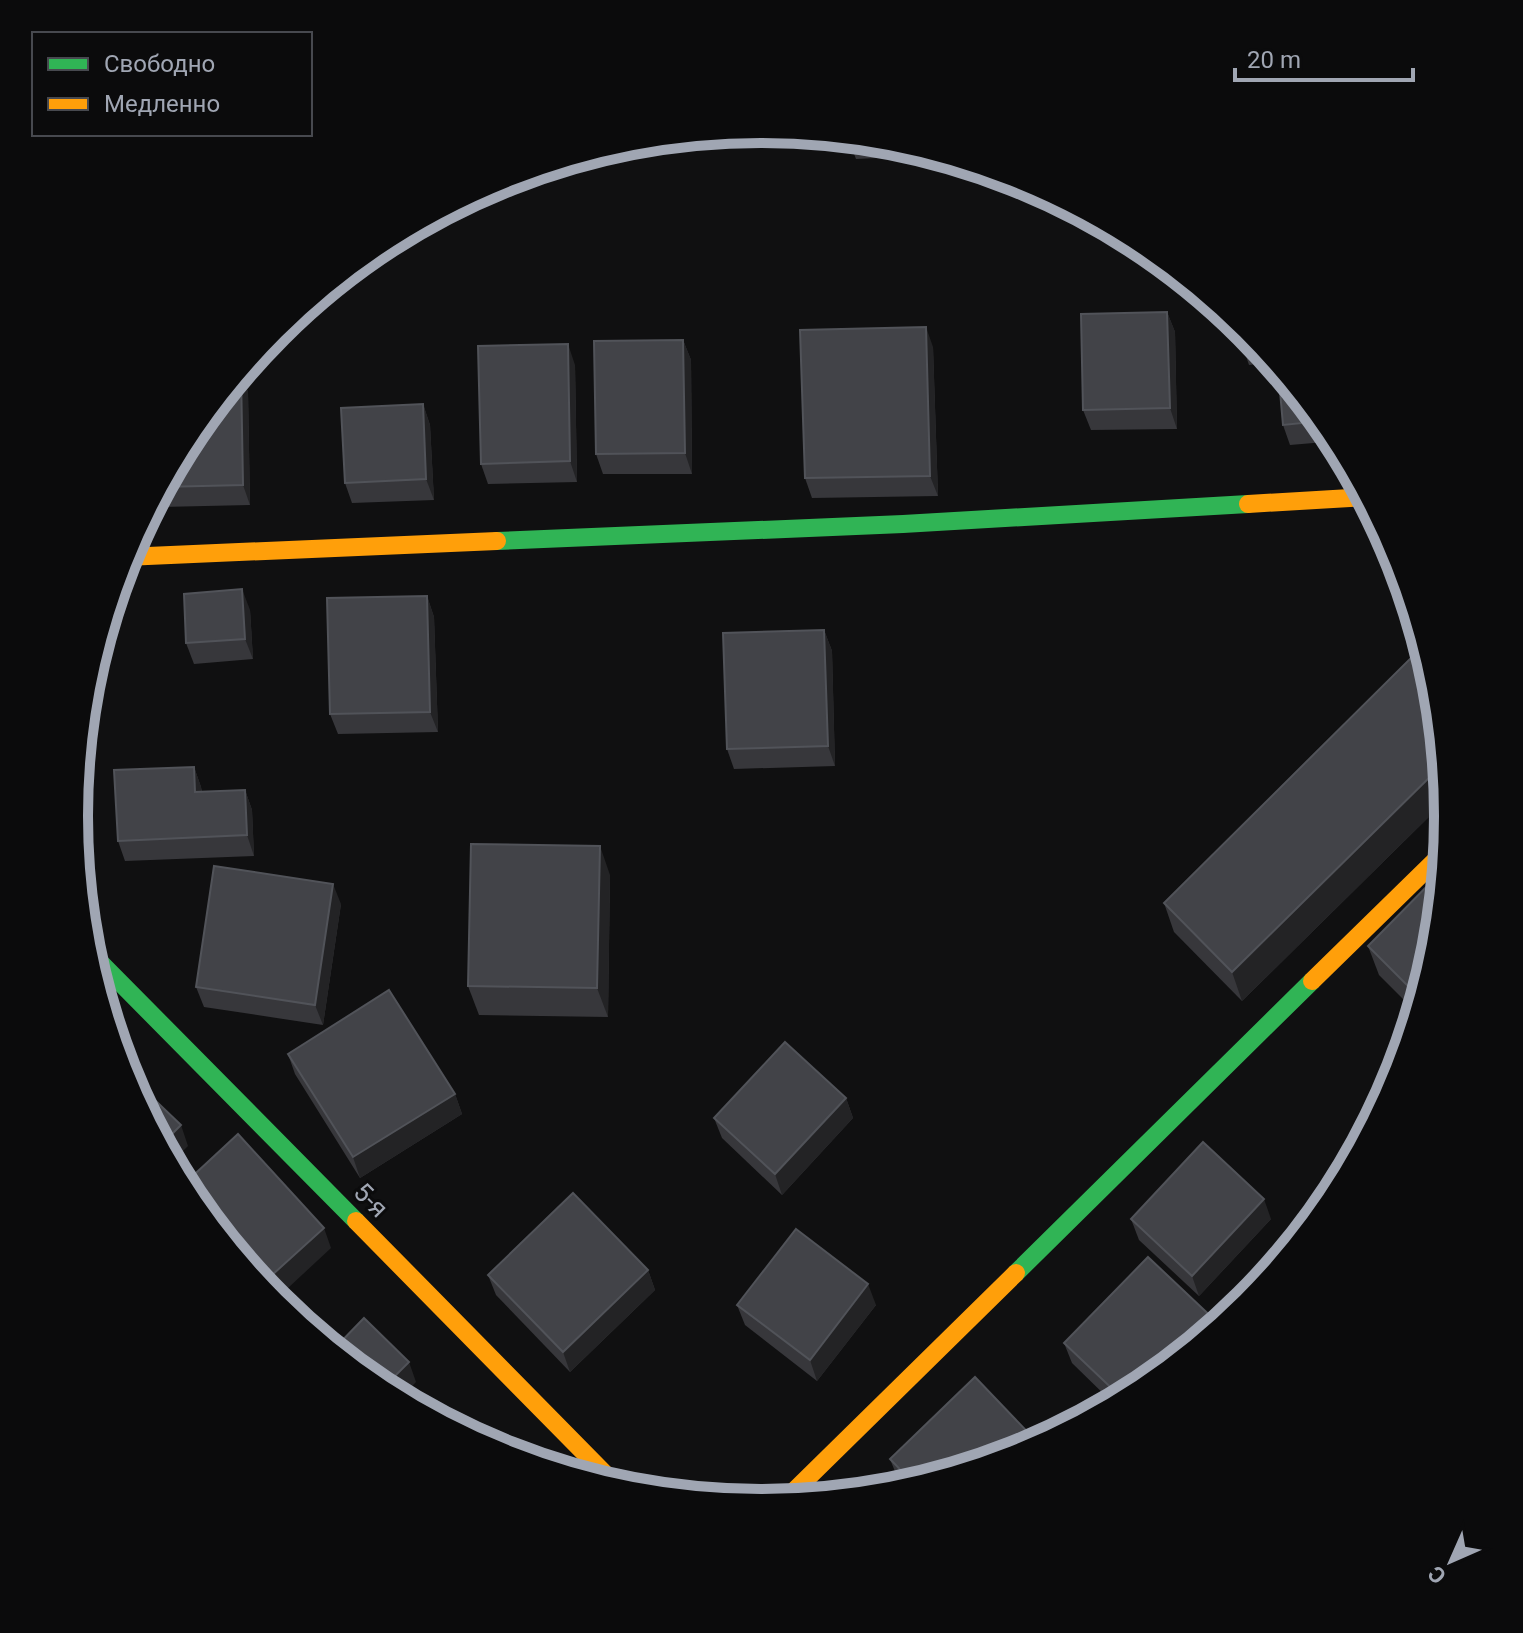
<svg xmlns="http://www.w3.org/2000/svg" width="1523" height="1633" viewBox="0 0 1523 1633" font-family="Roboto,sans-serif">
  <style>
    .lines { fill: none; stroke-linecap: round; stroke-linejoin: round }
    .fast { stroke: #30b455; stroke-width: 18 }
    .slow { stroke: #ff9f0a; stroke-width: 18 }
    .wall { fill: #37373b }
    .shaded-wall { fill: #232325 }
    .building { fill: #424348; stroke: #515359; stroke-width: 2 }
    .labels { text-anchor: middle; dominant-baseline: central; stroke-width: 6; stroke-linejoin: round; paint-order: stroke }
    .street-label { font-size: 26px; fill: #a0a6b3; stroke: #0b0b0c }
    .rim { fill: none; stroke: #a0a6b3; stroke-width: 10 }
  </style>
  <rect width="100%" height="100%" fill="#101011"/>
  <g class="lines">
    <!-- fast -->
    <g class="fast">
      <path d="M497,541L903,524L1248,504"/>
      <path d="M87,949L356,1221"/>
      <path d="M1016,1273L1312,981"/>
    </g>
    <!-- slow -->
    <g class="slow">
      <path d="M1248,504L1367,497"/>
      <path d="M125,557L497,541"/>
      <path d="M1312,981L1446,850"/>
      <path d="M356,1221L619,1488"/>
      <path d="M783,1502L1016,1273"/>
    </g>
  </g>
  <!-- wall -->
  <g class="wall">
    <path d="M848,138L896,142L938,155L856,159Z"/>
    <path d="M1167,312L1175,332L1177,429L1091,430L1083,410Z"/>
    <path d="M1248,331L1274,362L1249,365L1242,344Z"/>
    <path d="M683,340L691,360L692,474H603L596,454Z"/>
    <path d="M933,347L938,496L812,498L805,478Z"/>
    <path d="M575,365L577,482L488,484L481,464Z"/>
    <path d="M1278,368L1333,435L1337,441L1290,445L1283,425Z"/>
    <path d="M241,373L248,392L250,505L161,507L157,496L190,434Z"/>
    <path d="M423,404L430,425L434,500L352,503L345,483Z"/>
    <path d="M427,596L434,617L438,732L338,734L330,714Z"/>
    <path d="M250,610L253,659L194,664L186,643Z"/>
    <path d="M824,630L832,651L835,766L734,769L727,749Z"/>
    <path d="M1436,683L1447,799L1242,1001L1174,932L1164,903Z"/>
    <path d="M194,767L201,787L202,792L245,790L252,810L254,856L125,861L118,841Z"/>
    <path d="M610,875L608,1017L479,1015L468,986Z"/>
    <path d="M341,904L323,1025L204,1007L196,987Z"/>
    <path d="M1368,946L1436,951L1417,1013L1379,975Z"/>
    <path d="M288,1054L455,1094L462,1114L360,1178L295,1074Z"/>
    <path d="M846,1098L853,1118L782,1195L722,1138L714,1118Z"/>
    <path d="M1131,1219H1271L1199,1296L1139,1240Z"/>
    <path d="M648,1270L655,1290L570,1372L496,1295L488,1275Z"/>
    <path d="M737,1305H876L817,1381L745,1325Z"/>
    <path d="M1064,1343L1143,1388L1114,1404L1072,1363Z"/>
    <path d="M1024,1452L906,1488L898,1479L890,1459Z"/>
  </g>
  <!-- shaded-wall -->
  <g class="shaded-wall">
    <path d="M1167,312L1175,332L1177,429L1170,408Z"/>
    <path d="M926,327L933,347L938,496L930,476Z"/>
    <path d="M683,340L691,360L692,474L685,453Z"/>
    <path d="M568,344L575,365L577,482L570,461Z"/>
    <path d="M241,373L248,392L250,505L243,485Z"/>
    <path d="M423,404L430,425L434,500L426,479Z"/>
    <path d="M242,589L250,610L253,659L245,639Z"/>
    <path d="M427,596L434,617L438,732L430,712Z"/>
    <path d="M824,630L832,651L835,766L828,746Z"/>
    <path d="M1444,763L1447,799L1242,1001L1232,972Z"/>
    <path d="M194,767L201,787L203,812L195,792Z"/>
    <path d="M245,790L252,810L254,856L247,835Z"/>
    <path d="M600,846L610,875L608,1017L597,988Z"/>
    <path d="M333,884L341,904L323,1025L315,1005Z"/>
    <path d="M455,1094L462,1114L360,1178L353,1157Z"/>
    <path d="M846,1098L853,1118L782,1195L775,1174Z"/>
    <path d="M181,1125L188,1146L171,1163L161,1145Z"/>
    <path d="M1264,1199L1271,1219L1199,1296L1192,1276Z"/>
    <path d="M324,1228L331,1248L274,1301L261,1285Z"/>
    <path d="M648,1270L655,1290L570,1372L563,1352Z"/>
    <path d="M868,1284L876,1305L817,1381L810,1360Z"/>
    <path d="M409,1362L416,1382L400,1399L382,1389Z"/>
  </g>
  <!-- building -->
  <g class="building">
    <path d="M1167,312L1170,408L1083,410L1081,314Z"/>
    <path d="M1239,324L1248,331L1258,343L1242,344Z"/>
    <path d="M926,327L930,476L805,478L800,330Z"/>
    <path d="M683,340L685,453L596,454L594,341Z"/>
    <path d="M568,344L570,461L481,464L478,346Z"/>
    <path d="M1278,368L1322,421L1283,425Z"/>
    <path d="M241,373L243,485L162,487L190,434Z"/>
    <path d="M423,404L426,479L345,483L341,408Z"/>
    <path d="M242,589L245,639L186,643L184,594Z"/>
    <path d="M427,596L430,712L330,714L327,598Z"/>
    <path d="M824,630L828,746L727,749L723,633Z"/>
    <path d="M1424,645L1436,683L1444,763L1232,972L1164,903Z"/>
    <path d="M194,767L195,792L245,790L247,835L118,841L114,770Z"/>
    <path d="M471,844L600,846L597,988L468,986Z"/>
    <path d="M214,866L333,884L315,1005L196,987Z"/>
    <path d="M1444,869L1436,951L1421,999L1368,946Z"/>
    <path d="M389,990L455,1094L353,1157L288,1054Z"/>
    <path d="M785,1042L846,1098L775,1174L714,1118Z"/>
    <path d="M136,1082L181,1125L161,1145L131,1088Z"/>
    <path d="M238,1134L324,1228L261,1285L190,1198L183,1185Z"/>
    <path d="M1203,1142L1264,1199L1192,1276L1131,1219Z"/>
    <path d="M573,1193L648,1270L563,1352L488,1275Z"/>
    <path d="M796,1229L868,1284L810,1360L737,1305Z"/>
    <path d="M1148,1257L1220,1325L1143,1388L1123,1399L1064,1343Z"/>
    <path d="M364,1318L409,1362L382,1389L333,1350Z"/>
    <path d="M975,1377L1039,1444L1024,1452L915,1485L890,1459Z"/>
    <path d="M502,1441L520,1458L494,1449Z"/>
    <path d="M881,1482L890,1491L870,1493Z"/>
  </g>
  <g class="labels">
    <!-- street labels -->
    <g class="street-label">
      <text transform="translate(371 1200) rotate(45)">5-я</text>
    </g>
  </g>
  <!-- crop -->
  <path d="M0 0H1523V1633H0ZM88 816a673 673 0 1 1 1346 0a673 673 0 1 1-1346 0Z" fill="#0b0b0c" fill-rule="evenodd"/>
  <path class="rim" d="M88 816a673 673 0 1 1 1346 0a673 673 0 1 1-1346 0Z"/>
  <!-- legend -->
  <rect x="32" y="32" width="280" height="104" fill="#0b0b0c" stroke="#47494f" stroke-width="2"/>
  <rect x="48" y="58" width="40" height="12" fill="#30b455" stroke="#47494f" stroke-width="2"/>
  <text x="104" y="72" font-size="24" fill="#a0a6b3">Свободно</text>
  <rect x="48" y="98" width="40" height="12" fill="#ff9f0a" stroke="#47494f" stroke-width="2"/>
  <text x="104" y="112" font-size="24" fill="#a0a6b3">Медленно</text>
  <!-- north arrow -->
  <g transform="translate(1451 1561) rotate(225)" stroke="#0b0b0c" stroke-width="6" paint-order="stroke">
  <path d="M0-6L14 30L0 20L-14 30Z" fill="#a0a6b3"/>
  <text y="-12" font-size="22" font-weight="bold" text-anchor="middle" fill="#a0a6b3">С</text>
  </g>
  <!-- scale -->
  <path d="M1235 68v12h178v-12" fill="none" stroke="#a0a6b3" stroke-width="4"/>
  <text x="1247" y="68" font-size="24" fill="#a0a6b3" stroke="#0b0b0c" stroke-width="6" paint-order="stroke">20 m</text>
</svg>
